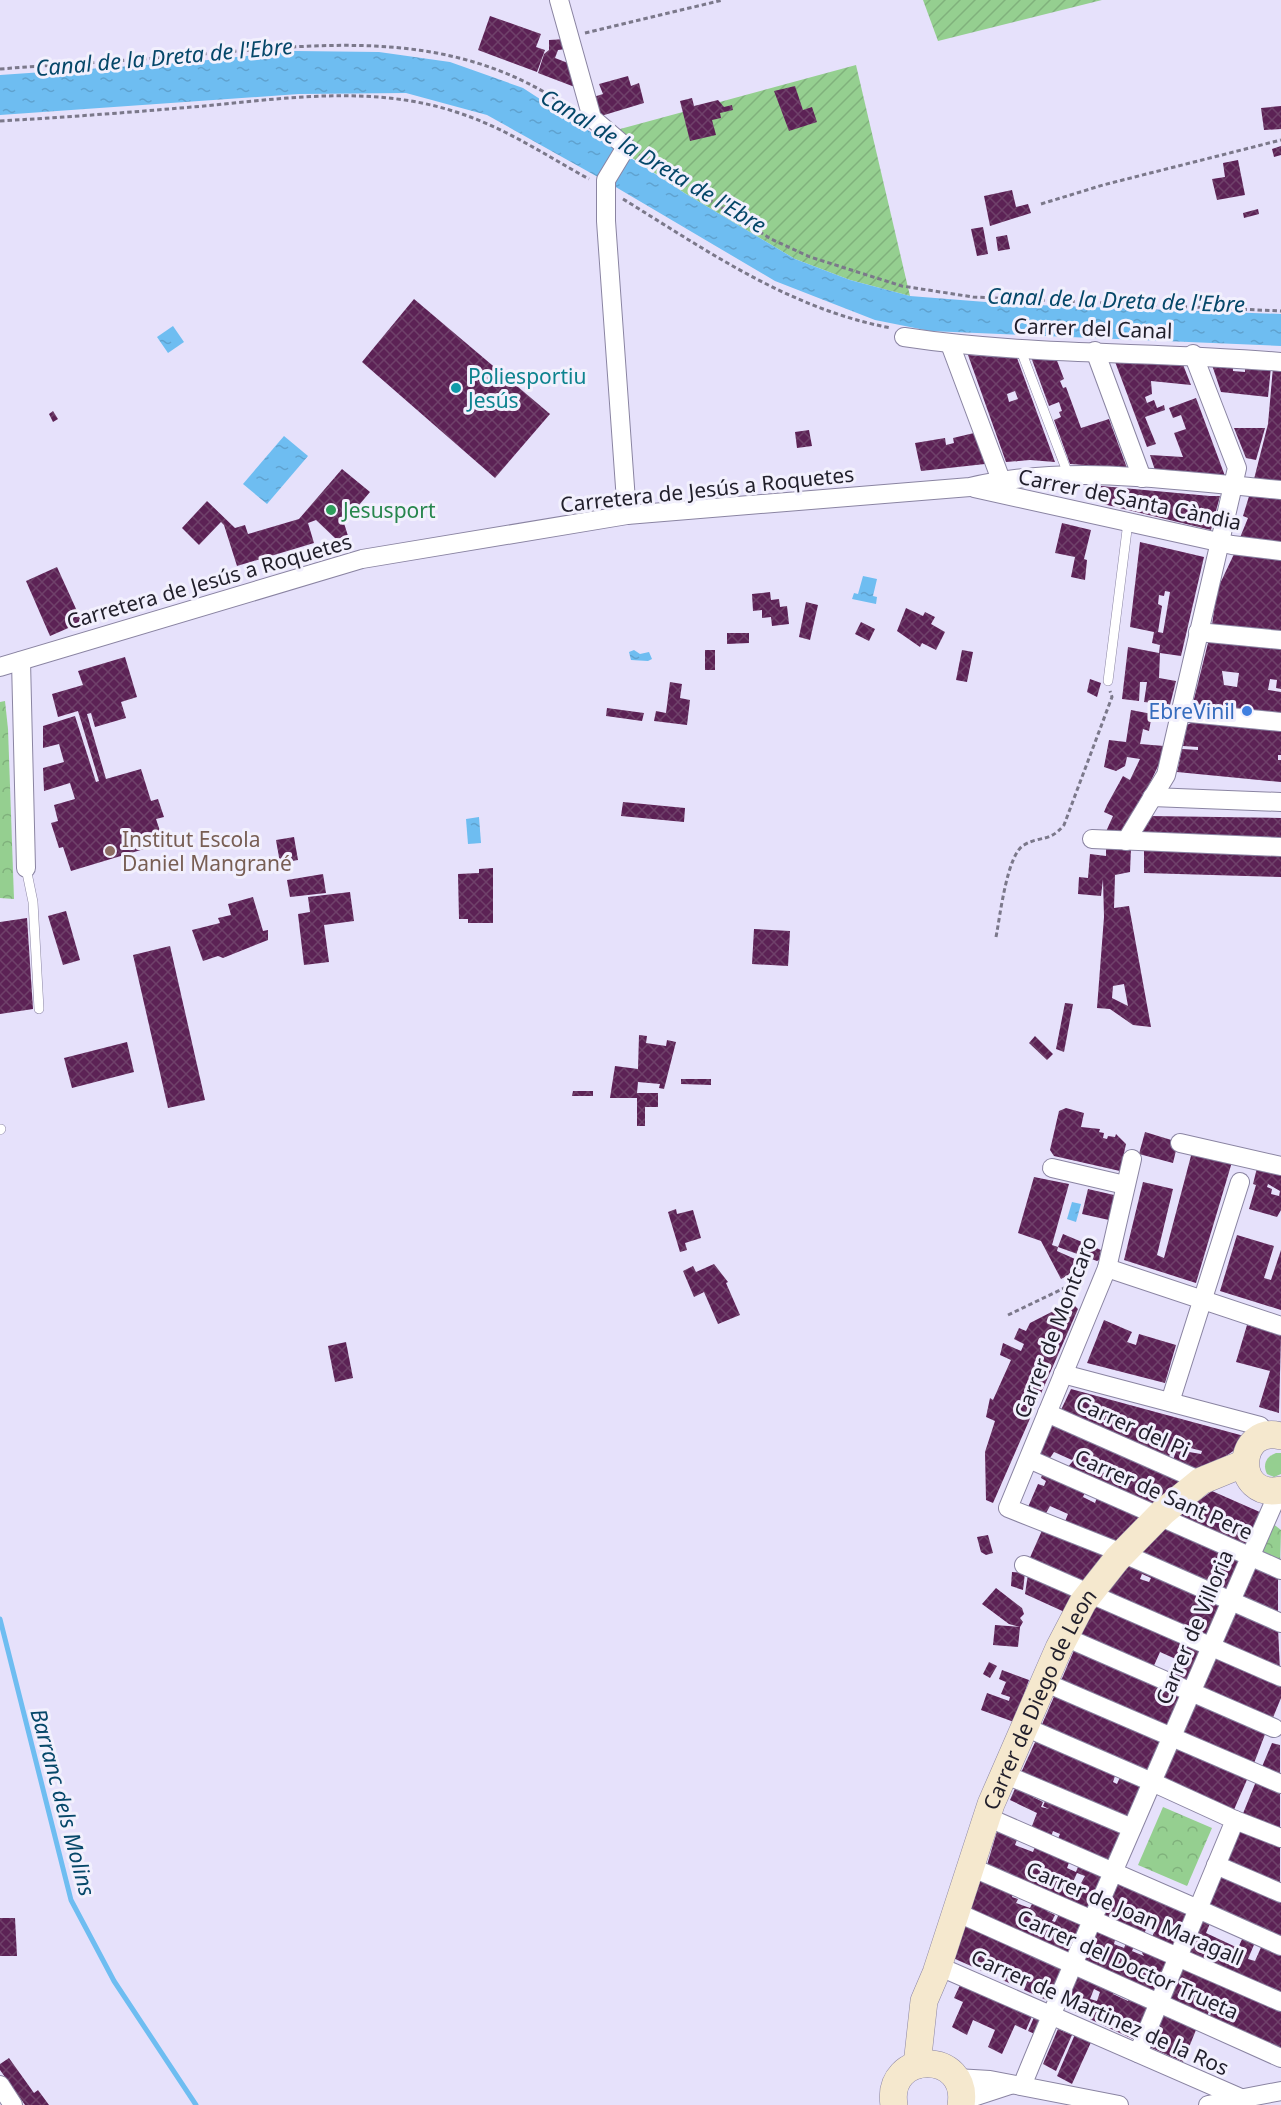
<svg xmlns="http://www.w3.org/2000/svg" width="1281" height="2105" viewBox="0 0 1281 2105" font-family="'Noto Sans',sans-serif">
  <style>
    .grass { fill: #95cf90 }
    .park { fill: url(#park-crowns) }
    .garden { fill: url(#garden-furrows) }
    .water { fill: url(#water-ripples) }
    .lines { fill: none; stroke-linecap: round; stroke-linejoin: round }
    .stream { stroke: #6ebdf1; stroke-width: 5 }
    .building { fill: url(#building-cross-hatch); fill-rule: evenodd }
    .lane-casing { stroke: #8a84a2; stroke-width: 10 }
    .street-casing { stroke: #8a84a2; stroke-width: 20 }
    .secondary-casing { stroke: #8a84a2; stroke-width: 28 }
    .path { stroke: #7b788a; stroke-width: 3; stroke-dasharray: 4.5 3; stroke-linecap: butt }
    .lane { stroke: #fff; stroke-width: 9 }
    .street { stroke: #fff; stroke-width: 18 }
    .secondary { stroke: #f5e8ce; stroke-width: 27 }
    .culture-dot { fill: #0f9aa8; stroke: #f2f0fd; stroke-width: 2 }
    .leisure-dot { fill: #2e9e5b; stroke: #f2f0fd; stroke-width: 2 }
    .shop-dot { fill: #3f7fe0; stroke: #f2f0fd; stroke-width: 2 }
    .education-dot { fill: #8d6e63; stroke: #f2f0fd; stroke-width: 2 }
    .labels { text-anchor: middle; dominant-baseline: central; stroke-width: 6; stroke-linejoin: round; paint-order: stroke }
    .street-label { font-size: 21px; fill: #211f2b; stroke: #f2f0fd }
    .culture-label { font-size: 21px; fill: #0d838f; stroke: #f2f0fd; text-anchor: start }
    .leisure-label { font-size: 21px; fill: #27864d; stroke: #f2f0fd; text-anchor: start }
    .shop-label { font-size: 21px; fill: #366cbe; stroke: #f2f0fd; text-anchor: end }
    .education-label { font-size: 21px; fill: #785e54; stroke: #f2f0fd; text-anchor: start }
    .water-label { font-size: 22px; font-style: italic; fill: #054769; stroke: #f2f0fd }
  </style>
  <defs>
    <pattern id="park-crowns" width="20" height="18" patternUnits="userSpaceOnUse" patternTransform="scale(1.5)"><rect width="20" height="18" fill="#95cf90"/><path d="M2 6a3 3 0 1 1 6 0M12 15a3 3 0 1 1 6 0" fill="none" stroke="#80b17c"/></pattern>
    <pattern id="garden-furrows" width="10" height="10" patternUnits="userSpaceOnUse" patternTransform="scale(1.5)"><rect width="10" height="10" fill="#95cf90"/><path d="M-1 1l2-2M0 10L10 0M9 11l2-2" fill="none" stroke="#80b17c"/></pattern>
    <pattern id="water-ripples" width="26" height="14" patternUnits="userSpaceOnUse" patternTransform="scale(1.5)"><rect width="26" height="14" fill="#6ebdf1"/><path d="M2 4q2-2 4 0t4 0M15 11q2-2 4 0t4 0" fill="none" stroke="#5fa2cf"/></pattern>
    <pattern id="building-cross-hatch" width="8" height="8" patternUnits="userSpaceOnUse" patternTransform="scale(1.5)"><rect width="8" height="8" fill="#5c2255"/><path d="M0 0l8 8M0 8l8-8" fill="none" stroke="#6f416a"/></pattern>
  </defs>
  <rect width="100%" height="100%" fill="#e6e1fb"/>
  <!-- grass -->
  <path class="grass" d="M1276,1453H1281V1474L1274,1477L1267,1474C1262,1464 1267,1456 1276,1453Z"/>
  <!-- park -->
  <g class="park">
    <path d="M5,701L8,729L14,899L0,898V702Z"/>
    <path d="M1272,1523L1281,1530L1280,1565L1256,1555Z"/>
    <path d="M1163,1807L1212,1828L1187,1886L1138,1865Z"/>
  </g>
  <!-- garden -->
  <g class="garden">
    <path d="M923,0H1102L938,41Z"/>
    <path d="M856,65L910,296L850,280L795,259L686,194L598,135Z"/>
  </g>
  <!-- water -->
  <g class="water">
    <path d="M295,51L379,52L450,62L523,88L686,194L795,259L850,280L910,296L1011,304L1281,314V346L930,331L875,320L775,281L614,186L487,115L406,93L299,94L0,115V75L189,62Z"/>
    <path d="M173,326L184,342L168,353L157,337Z"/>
    <path d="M284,436L308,456L267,504L243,484Z"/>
    <path d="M863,576L877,579L873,596L877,597L876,604L852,599L854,593L858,594Z"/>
    <path d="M634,650L640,654L649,652L652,659L648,661L631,660L629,652Z"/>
    <path d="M479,817L481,843L468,844L466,819Z"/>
    <path d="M1072,1202L1081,1204L1076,1222L1067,1219Z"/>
  </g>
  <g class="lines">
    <!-- stream -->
    <path class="stream" d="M0,1619L71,1900L114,1981L196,2105"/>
  </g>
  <!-- building -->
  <g class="building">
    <path d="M490,16L541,34L536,47L545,50L537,72L478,50Z"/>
    <path d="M566,39L567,49L558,50L555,58L573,65L580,89L538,73L544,54L549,50V40Z"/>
    <path d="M628,76L631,86L639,83L644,103L601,116L590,98L603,94L599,84Z"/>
    <path d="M795,86L803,110L812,107L817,122L789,131L774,91Z"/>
    <path d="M692,98L694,106L718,100L724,107L732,105L733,110L720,113L721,118L712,120L716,135L690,141L680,101Z"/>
    <path d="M1281,106V129L1264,130L1261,108Z"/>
    <path d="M1281,146V155L1274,157L1272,149Z"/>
    <path d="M1238,160L1245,195L1217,200L1212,179L1225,177L1223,163Z"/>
    <path d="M1012,190L1016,207L1028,204L1031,213L990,226L984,196Z"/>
    <path d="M1258,209L1259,214L1244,218L1243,213Z"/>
    <path d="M983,227L988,254L977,256L971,229Z"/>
    <path d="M1007,235L1010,249L998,251L996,237Z"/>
    <path d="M414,299L550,414L495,478L362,362Z"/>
    <path d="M968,355L1017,358L1055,462L1030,460L1006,462ZM1015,391L1018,399L1009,402L1007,394Z"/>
    <path d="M1031,357L1056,358L1064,379L1060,381L1063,388L1066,387L1081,428L1109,419L1127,468L1070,464L1054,420L1061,417L1059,412L1062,411L1059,402L1049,406Z"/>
    <path d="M1114,359L1182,362L1191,385L1151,381L1152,394L1145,397L1147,403L1154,400L1157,408L1164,405L1165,410L1145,417L1156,444L1147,447Z"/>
    <path d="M1233,364V371L1245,372V365L1271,367L1268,397L1221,392L1212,365Z"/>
    <path d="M1273,367H1281V482L1254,479L1268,424Z"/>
    <path d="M1196,398L1225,476L1155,470L1150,455L1183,457L1174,433L1186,429L1181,415L1173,418L1169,408Z"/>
    <path d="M53,411L58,419L53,422L49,414Z"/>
    <path d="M1234,428H1265L1256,460L1246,458Z"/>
    <path d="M809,430L812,446L797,448L795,432Z"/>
    <path d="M974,433L985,464L921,471L915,443L945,438L946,445L954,443L953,438Z"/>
    <path d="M342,469L370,492L344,523L348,536L336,539L316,520L308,523L314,543L237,566L224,525L221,522L199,545L182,528L207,501L235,528L245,525L248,534L299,519Z"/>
    <path d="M1101,486L1210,496H1220L1211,530L1099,503Z"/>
    <path d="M1250,493L1281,496V545L1239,540L1248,518L1243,516Z"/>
    <path d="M1062,523L1091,530L1084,559L1087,560L1085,580L1071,577L1075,557L1055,553Z"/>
    <path d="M1140,542L1204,557L1181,656L1160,653L1159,678L1176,681L1170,705L1144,702L1147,682H1140L1139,701L1122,699L1128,647L1159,653L1160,645L1152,643L1154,632L1130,627ZM1165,591L1170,592L1163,633L1158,632L1162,606L1158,604L1159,595L1164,596Z"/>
    <path d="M1234,554L1281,559V632L1212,625L1217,590Z"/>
    <path d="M57,567L82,622L50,636L26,581Z"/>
    <path d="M770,592L771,600L779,599L780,607L787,606L789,624L772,626L771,617L762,618V610L753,611L752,594Z"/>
    <path d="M806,602L818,605L810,640L799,637Z"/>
    <path d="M906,608L923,616L925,612L935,617L931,624L945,632L936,650L922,643L920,647L897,631Z"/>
    <path d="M861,622L875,629L869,641L855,634Z"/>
    <path d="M727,633H749V643L727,644Z"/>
    <path d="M1209,639L1281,646V689L1276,688L1277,680L1270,679L1268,690L1281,692V716L1192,707ZM1222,671L1239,673L1237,687L1224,685Z"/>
    <rect x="705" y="650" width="10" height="20"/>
    <path d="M962,650L973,652L967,682L956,680Z"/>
    <path d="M125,657L137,697L121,702L126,718L95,727L91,713L87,714L106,779L141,769L151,801L158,799L164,817L156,819L164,843L71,871L63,847L59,848L51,823L58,821L54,805L75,799L70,783L44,791L43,768L64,762L59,744L43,748V726L75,716L96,782L99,781L78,711L58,717L52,694L83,685L78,671Z"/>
    <path d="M1090,679L1101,683L1097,697L1087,692Z"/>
    <path d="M670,682L682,684L680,698L690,700L687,725L654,721L656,711L666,713Z"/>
    <path d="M607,708L644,713L642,721L606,716Z"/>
    <path d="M1131,710L1152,714L1149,731L1143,729L1140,744L1164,746L1159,764L1125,836H1104L1113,816L1104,812L1107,805L1123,776L1130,780L1140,759L1127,757L1125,766L1116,771L1104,767L1109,740L1126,742Z"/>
    <path d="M1195,721L1281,729V755H1278V760H1281V782L1177,772L1182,749L1198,750V747L1183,746L1187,725Z"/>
    <path d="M623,802L685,808L684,822L621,816Z"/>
    <path d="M1148,816L1281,818V842L1138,838Z"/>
    <path d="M294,837L298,860L280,863L276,840Z"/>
    <path d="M1106,847L1131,848L1130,872L1115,875L1114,908L1129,906L1151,1027L1133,1025L1110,1009L1097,1008L1104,917L1103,879L1101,896L1078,894L1079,877L1088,878L1090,854L1106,856ZM1124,984L1128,1006L1112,998L1113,986Z"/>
    <path d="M1144,849L1281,853V877L1144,873Z"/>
    <path d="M493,868V923H468V919H459L458,874L479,873V869Z"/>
    <path d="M323,874L326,893L290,897L287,880Z"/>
    <path d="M350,892L354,921L324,925L329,962L304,965L298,914L310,912L308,897Z"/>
    <path d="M253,897L263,931L268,930V940L223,958L218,956L203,961L192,930L220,923L218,918L231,915L228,904Z"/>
    <path d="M66,911L80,960L63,965L48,916Z"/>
    <path d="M27,918L33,1009L0,1014V922Z"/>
    <path d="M754,929L790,931L788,966L752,964Z"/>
    <path d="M170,946L205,1100L168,1108L133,955Z"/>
    <path d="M1065,1003L1073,1004L1064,1052L1056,1049Z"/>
    <path d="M639,1035L647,1036L646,1043L666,1046L667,1040L676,1042L664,1089L659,1088L660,1084L638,1082L637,1093H658V1107H645V1126H637V1098H610L615,1066L638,1069Z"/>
    <path d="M1035,1036L1053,1054L1047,1060L1029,1043Z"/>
    <path d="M127,1042L134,1072L72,1088L64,1058Z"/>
    <path d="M681,1079H711V1085L681,1084Z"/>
    <path d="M573,1091H593V1096H572Z"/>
    <path d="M1066,1108L1084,1113L1081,1127L1100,1129L1099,1132L1104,1133L1103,1138L1107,1139L1108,1136L1115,1137L1116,1134L1126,1144L1120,1171L1054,1156L1050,1150L1059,1111Z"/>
    <path d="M1145,1132L1178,1142L1173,1163L1139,1154Z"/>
    <path d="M1192,1152L1232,1162L1196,1283L1124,1260L1143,1182L1173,1189L1157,1255L1164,1258Z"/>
    <path d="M1257,1168L1281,1173V1210L1277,1217L1249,1209L1256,1185L1253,1184ZM1268,1184L1280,1191L1279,1196L1271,1194L1272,1189L1267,1187Z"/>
    <path d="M1034,1177L1069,1184L1052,1245L1058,1247L1057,1251L1084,1263V1267L1061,1279L1041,1241L1018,1233Z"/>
    <path d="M1088,1189L1114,1195L1109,1220L1082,1214Z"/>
    <path d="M676,1209L677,1214L693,1210L701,1238L685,1243L687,1250L680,1252L668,1212Z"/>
    <path d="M1063,1234L1101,1250L1099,1260L1097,1261L1058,1247Z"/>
    <path d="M1237,1235L1274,1246L1264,1278L1271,1280L1281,1250V1310L1220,1291Z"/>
    <path d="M714,1264L728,1282L726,1283L740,1315L718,1324L704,1292L694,1297L683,1271L693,1266L696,1272Z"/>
    <path d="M1071,1302L1078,1309L993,1503L986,1500L985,1452L995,1421L986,1417L990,1398L993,1400L1011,1360L1000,1355L1003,1343L1021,1351L1024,1344L1014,1339L1019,1328L1026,1331L1030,1323Z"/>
    <path d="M1104,1320L1132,1332L1127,1342L1136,1345L1139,1334L1176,1345L1165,1383L1087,1363Z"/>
    <path d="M1247,1325L1281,1335L1279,1413L1259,1407L1270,1371L1236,1362Z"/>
    <path d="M346,1342L353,1378L335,1382L328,1346Z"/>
    <path d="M1071,1389L1244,1436L1246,1442L1199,1475L1172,1463L1176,1451L1171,1450L1168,1461L1060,1412ZM1097,1418L1112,1422L1110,1424L1096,1420ZM1183,1446L1202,1451L1201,1454L1183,1451Z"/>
    <path d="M1053,1422L1184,1479L1157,1506L1066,1469L1079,1454L1077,1453L1072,1460L1054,1452L1048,1461L1038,1457ZM1103,1465L1110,1468L1108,1475L1098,1470Z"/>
    <path d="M1043,1472L1086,1490L1083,1497L1095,1503L1098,1495L1147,1516L1118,1547L1064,1524L1068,1514L1050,1506L1045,1515L1028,1507L1038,1484L1044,1486L1046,1481L1041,1478Z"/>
    <path d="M1212,1491L1262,1513L1247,1549L1181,1520L1179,1515Z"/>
    <path d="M1168,1524L1243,1558L1228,1594L1138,1555Z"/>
    <path d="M1044,1526L1110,1555L1083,1586L1028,1562Z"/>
    <path d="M988,1535L993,1553L986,1555L981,1552L977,1537Z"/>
    <path d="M1130,1563L1223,1604L1208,1639L1102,1594ZM1142,1574L1151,1578L1149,1582L1140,1579Z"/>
    <path d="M1255,1564L1278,1573V1617L1239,1600Z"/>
    <path d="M1012,1572L1025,1573L1023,1590L1011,1586Z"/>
    <path d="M1028,1574L1078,1595L1069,1614L1025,1594Z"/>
    <path d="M996,1588L1022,1608L1024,1614L1020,1618L1023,1622L1020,1627L1018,1647L993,1645L995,1625L1020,1627L1009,1624L982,1604Z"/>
    <path d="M1095,1606L1204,1649L1188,1685L1170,1678L1178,1660L1160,1652L1152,1670L1079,1639Z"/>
    <path d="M1235,1609L1278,1628L1280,1671L1220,1645Z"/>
    <path d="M1075,1648L1184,1695L1169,1730L1060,1683Z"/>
    <path d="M1215,1654L1281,1682V1698L1272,1720L1200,1690Z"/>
    <path d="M989,1662L997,1666L990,1678L983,1674Z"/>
    <path d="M1002,1670L1029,1680L1014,1722L981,1710L987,1693L1009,1701L1010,1697L1001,1694L1006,1682L999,1679Z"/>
    <path d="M1056,1692L1165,1739L1149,1775L1040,1729Z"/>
    <path d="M1196,1699L1267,1729L1253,1766L1180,1735Z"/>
    <path d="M1037,1738L1116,1773L1113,1782L1117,1784L1121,1775L1145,1785L1130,1821L1020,1775Z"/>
    <path d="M1176,1743L1249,1775L1233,1812L1160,1780Z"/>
    <path d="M1272,1743L1280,1745V1777L1261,1769Z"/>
    <path d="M1257,1779L1280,1788V1833L1242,1816Z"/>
    <path d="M1017,1784L1035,1792L1033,1797L1043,1802L1041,1807L1049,1809L1043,1806L1047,1797L1126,1830L1110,1866L1056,1843L1060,1834L1053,1831L1050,1840L1030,1831L1037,1813L1010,1800Z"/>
    <path d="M998,1828L1018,1837L1015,1845L1033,1852L1036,1844L1070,1860L1067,1868L1076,1872L1079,1864L1106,1875L1091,1911L987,1865ZM1077,1873L1085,1876L1080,1885L1073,1882Z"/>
    <path d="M1237,1829L1280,1844V1886L1228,1863L1226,1857Z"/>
    <path d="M1220,1871L1281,1897V1941L1205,1907Z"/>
    <path d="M982,1876L1014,1891L1012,1897L1018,1899L1016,1903L1030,1908L1034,1900L1049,1907L1047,1911L1055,1915L1052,1921L1055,1922L1060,1912L1085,1923L1071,1956L970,1911Z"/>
    <path d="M1118,1880L1191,1912L1176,1948L1152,1937L1155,1930L1147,1927L1144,1934L1103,1916Z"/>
    <path d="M1201,1917L1211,1921L1206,1933L1238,1948L1244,1935L1256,1940L1248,1959L1255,1961L1263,1943L1281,1951V1994L1186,1952Z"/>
    <path d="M0,1918H15L17,1956H0Z"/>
    <path d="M967,1921L1067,1966L1051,2002L1024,1990L1027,1982L1019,1978L1016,1986L1000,1979L1004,1970L993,1965L989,1974L953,1958Z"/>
    <path d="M1097,1928L1116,1936L1114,1944L1124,1948L1127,1941L1135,1944L1132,1951L1144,1956L1142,1953L1144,1948L1171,1959L1156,1995L1083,1962Z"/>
    <path d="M1181,1964L1281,2008V2048L1209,2019L1212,2010L1210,2009L1207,2016L1166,1999Z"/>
    <path d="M1079,1971L1116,1988L1113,1994L1128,2001L1131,1995L1153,2005L1137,2041L1064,2007ZM1094,1989L1100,1992L1097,2001L1090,1999Z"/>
    <path d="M961,1983L1033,2014L1026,2030L1015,2025L1002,2054L988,2047L995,2030L973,2020L967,2035L952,2027L963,2002L954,1998Z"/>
    <path d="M1163,2009L1198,2025L1183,2062L1147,2046Z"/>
    <path d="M1035,2015L1045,2019L1037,2035L1028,2031Z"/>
    <path d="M1058,2029L1072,2035L1056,2071L1043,2064Z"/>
    <path d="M1076,2032L1092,2040L1072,2084L1057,2076Z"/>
    <path d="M9,2058L34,2093L38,2090L49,2105H25L0,2070V2064Z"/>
  </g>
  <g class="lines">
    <defs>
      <g id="lane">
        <path d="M1020,348L1068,474"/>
        <path d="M1108,681L1128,522"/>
        <path d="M26,868L33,902L39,1009"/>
        <path d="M0,1130L1,1129"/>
      </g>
      <g id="street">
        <path d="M559,0L592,118L626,147L606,180V221L627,515"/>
        <path d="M904,337C1028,356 1156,351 1281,362"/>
        <path d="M950,344L1001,480"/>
        <path d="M1095,351L1142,478"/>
        <path d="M974,488L1232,545L1281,551"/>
        <path d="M1198,632L1281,640"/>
        <path d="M21,661L26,868"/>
        <path d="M0,667L362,559L627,515L970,487C1071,463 1178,481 1281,490"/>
        <path d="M1180,712L1281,722"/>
        <path d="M1152,797L1281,802"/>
        <path d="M1092,839L1281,847"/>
        <path d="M1126,841L1166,775L1237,468L1193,354"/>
        <path d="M1180,1143L1281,1166"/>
        <path d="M1132,1159L1107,1268L1008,1508L1122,1553L1281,1623"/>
        <path d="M1052,1168L1125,1185"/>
        <path d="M1107,1268L1281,1326"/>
        <path d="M1063,1374L1260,1426L1268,1435"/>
        <path d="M1170,1402L1240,1182"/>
        <path d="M1047,1413L1201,1481"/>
        <path d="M1029,1459L1281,1570"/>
        <path d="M1024,1565L1281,1677"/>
        <path d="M1065,1637L1274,1728"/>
        <path d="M1044,1682L1281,1784"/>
        <path d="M1025,1727L1152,1782L1279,1491"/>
        <path d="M1004,1774L1132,1828"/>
        <path d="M987,1817L1198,1909L1235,1820L1152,1782C1109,1883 1063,1984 1022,2086"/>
        <path d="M1235,1820L1281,1838"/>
        <path d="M1216,1865L1281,1893"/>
        <path d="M971,1867L1281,2002"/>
        <path d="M956,1912L1281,2058"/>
        <path d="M938,1966L1243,2099"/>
        <path d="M1138,2053L1198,1909L1281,1946"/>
        <path d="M956,2078L990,2080L1119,2105"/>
        <path d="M0,2085L13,2105"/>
        <path d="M961,2101L1010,2085"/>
        <path d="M1208,2105L1281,2091"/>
      </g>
      <g id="secondary">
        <path d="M1281,1436C1236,1424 1232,1500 1281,1490"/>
        <path id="s1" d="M917,2065L924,2001L936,1973L991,1804L1059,1648L1083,1602L1117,1559L1163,1512L1201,1481L1245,1463"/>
        <path d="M894,2105C885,2050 970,2050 961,2105"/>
      </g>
    </defs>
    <!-- lane casing -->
    <use href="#lane" class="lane-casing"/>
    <!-- street casing -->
    <use href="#street" class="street-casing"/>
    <!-- secondary casing -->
    <use href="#secondary" class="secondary-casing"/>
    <!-- path -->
    <g class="path">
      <path d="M585,33L723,0"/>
      <path d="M0,69C63,64 127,61 190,55C326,44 452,26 571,109"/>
      <path d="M0,121C68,117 136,112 204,106C287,98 374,85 456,112C504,127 545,155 589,179"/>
      <path d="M639,155L771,239L810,257L902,286L973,297L1281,311"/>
      <path d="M623,199C709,252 790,309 891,328"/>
      <path d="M1041,204L1103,185L1281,140"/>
      <path d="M996,937C1000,917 1007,854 1024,845C1041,835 1049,843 1064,825L1112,697L1110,691"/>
      <path d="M1008,1315L1083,1279"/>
    </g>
    <!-- lane -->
    <use href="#lane" class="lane"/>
    <!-- street -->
    <use href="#street" class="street"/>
    <!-- secondary -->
    <use href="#secondary" class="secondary"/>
  </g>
  <!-- markers -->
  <circle class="culture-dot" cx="456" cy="388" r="6"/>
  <circle class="leisure-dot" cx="331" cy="510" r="6"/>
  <circle class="shop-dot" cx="1247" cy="711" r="6"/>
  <circle class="education-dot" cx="110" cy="851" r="6"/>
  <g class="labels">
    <!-- street labels -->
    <g class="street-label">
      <text transform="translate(1093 328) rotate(2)">Carrer del Canal</text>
      <text transform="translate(707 489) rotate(-6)">Carretera de Jesús a Roquetes</text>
      <text transform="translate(1130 499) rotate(12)">Carrer de Santa Càndia</text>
      <text transform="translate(209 581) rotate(-16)">Carretera de Jesús a Roquetes</text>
      <text transform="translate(1055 1327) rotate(-69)">Carrer de Montcaro</text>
      <text transform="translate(1133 1426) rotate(24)">Carrer del Pi</text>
      <text transform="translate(1164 1494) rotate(24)">Carrer de Sant Pere</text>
      <text transform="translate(1194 1627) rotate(-67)">Carrer de Villoria</text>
      <text stroke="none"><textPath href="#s1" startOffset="388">Carrer de Diego de Leon</textPath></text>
      <text transform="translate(1135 1913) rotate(23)">Carrer de Joan Maragall</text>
      <text transform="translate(1128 1964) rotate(24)">Carrer del Doctor Trueta</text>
      <text transform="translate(1100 2012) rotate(24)">Carrer de Martinez de la Ros</text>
    </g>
    <!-- culture labels -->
    <g class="culture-label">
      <text x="468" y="376">Poliesportiu<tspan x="468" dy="24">Jesús</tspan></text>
    </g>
    <!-- leisure labels -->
    <g class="leisure-label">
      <text x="343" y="510">Jesusport</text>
    </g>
    <!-- shop labels -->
    <g class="shop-label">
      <text x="1235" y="711">EbreVinil</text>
    </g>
    <!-- education labels -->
    <g class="education-label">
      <text x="122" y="839">Institut Escola<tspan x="122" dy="24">Daniel Mangrané</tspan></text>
    </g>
    <!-- water labels -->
    <g class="water-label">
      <text transform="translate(164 56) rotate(-5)">Canal de la Dreta de l'Ebre</text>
      <text transform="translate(654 160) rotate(31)">Canal de la Dreta de l'Ebre</text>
      <text transform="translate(1116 299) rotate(2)">Canal de la Dreta de l'Ebre</text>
      <text transform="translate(64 1802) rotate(75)">Barranc dels Molins</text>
    </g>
  </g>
</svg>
